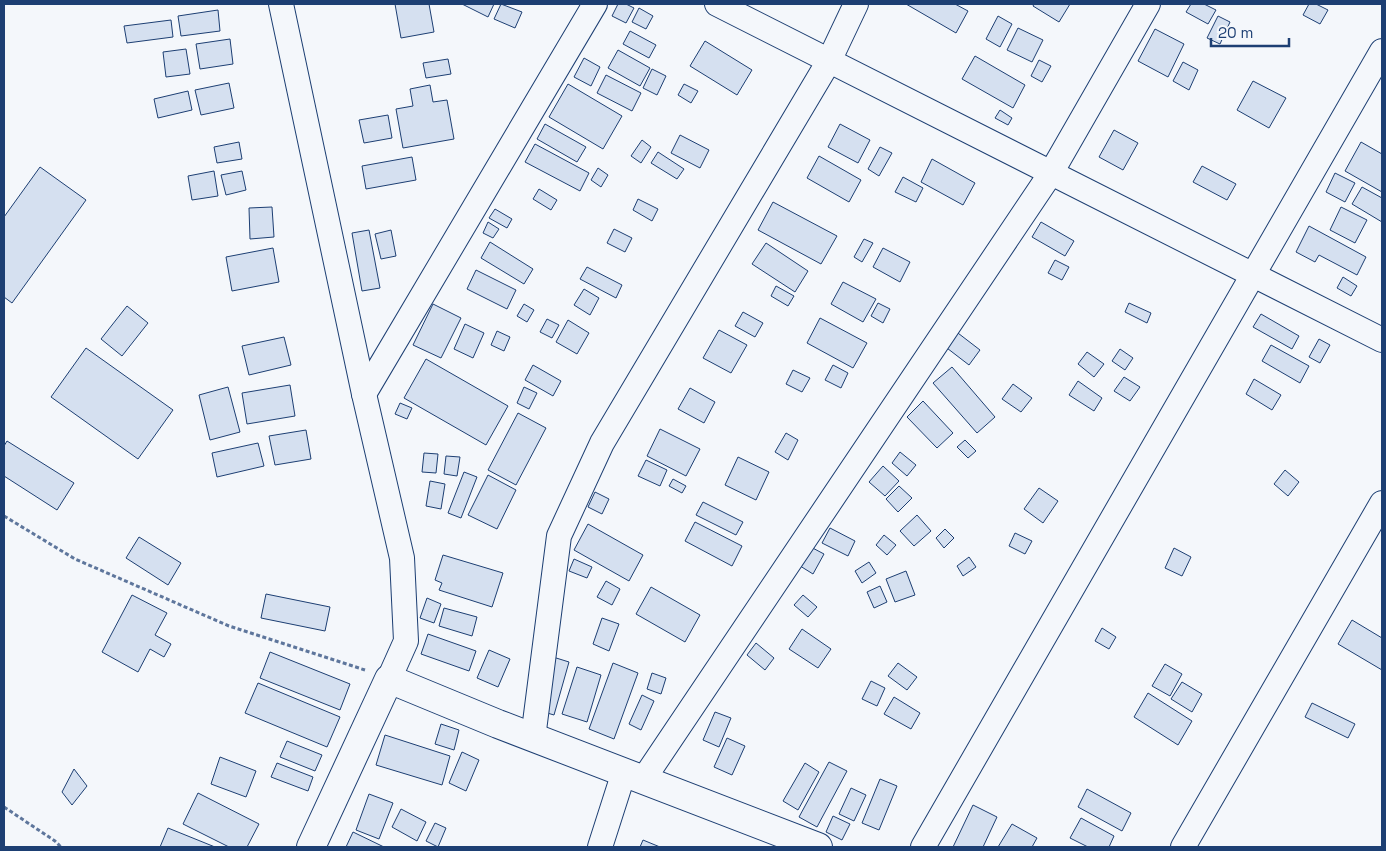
<svg xmlns="http://www.w3.org/2000/svg" width="1386" height="851" viewBox="0 0 1386 851" font-family="'Space Grotesk',sans-serif">
  <style>
    .building { fill: #d5e0f0; stroke: #1d3f73 }
    .lines { fill: none; stroke-linecap: round; stroke-linejoin: round }
    .minor-casing { stroke: #1d3f73; stroke-width: 26 }
    .tertiary-casing { stroke: #1d3f73; stroke-width: 30 }
    .path { stroke: #5e769c; stroke-width: 3; stroke-dasharray: 4 2.5; stroke-linecap: butt }
    .minor { stroke: #f4f7fb; stroke-width: 24 }
    .tertiary { stroke: #f4f7fb; stroke-width: 28 }
  </style>
  <rect width="100%" height="100%" fill="#f4f7fb"/>
  <!-- building -->
  <g class="building">
    <path d="M395,4H429L434,32L401,38Z"/>
    <path d="M462,4H494L488,17Z"/>
    <path d="M501,4L522,12L515,28L494,19Z"/>
    <path d="M618,4H626L634,8L626,23L612,16Z"/>
    <path d="M906,4H955L968,11L956,33Z"/>
    <path d="M1034,4H1070L1059,22L1033,6Z"/>
    <path d="M1191,4H1204L1216,10L1208,24L1186,12Z"/>
    <path d="M1309,4H1316L1328,10L1320,24L1303,15Z"/>
    <path d="M639,8L653,16L646,29L632,22Z"/>
    <path d="M218,10L220,31L181,36L178,16Z"/>
    <path d="M998,16L1012,24L1000,47L986,39Z"/>
    <path d="M1218,16L1230,22L1220,44L1207,38Z"/>
    <path d="M171,20L173,37L127,43L124,26Z"/>
    <path d="M1018,28L1043,40L1032,62L1007,50Z"/>
    <path d="M1155,29L1184,44L1168,77L1138,61Z"/>
    <path d="M630,31L656,45L649,58L623,44Z"/>
    <path d="M230,39L233,64L200,69L196,44Z"/>
    <path d="M705,41L752,70L737,95L690,66Z"/>
    <path d="M186,49L190,74L166,77L163,52Z"/>
    <path d="M618,50L650,68L640,86L608,68Z"/>
    <path d="M975,56L1025,85L1013,108L962,79Z"/>
    <path d="M584,58L600,67L591,86L574,77Z"/>
    <path d="M448,59L451,74L426,78L423,63Z"/>
    <path d="M1039,60L1051,66L1042,82L1031,76Z"/>
    <path d="M1183,62L1198,70L1189,90L1173,81Z"/>
    <path d="M652,69L666,76L657,95L643,88Z"/>
    <path d="M606,75L641,93L632,111L597,93Z"/>
    <path d="M1253,81L1286,98L1269,128L1237,110Z"/>
    <path d="M229,83L234,108L201,115L195,90Z"/>
    <path d="M568,84L622,116L603,149L549,117Z"/>
    <path d="M684,84L698,91L691,103L678,95Z"/>
    <path d="M430,85L433,102L447,100L454,139L403,148L396,109L413,106L410,89Z"/>
    <path d="M188,91L192,110L158,118L154,99Z"/>
    <path d="M1000,110L1012,118L1008,125L995,118Z"/>
    <path d="M388,115L392,138L364,143L359,120Z"/>
    <path d="M545,124L586,147L577,162L537,139Z"/>
    <path d="M840,124L870,140L858,163L828,147Z"/>
    <path d="M1114,130L1138,143L1123,170L1099,157Z"/>
    <path d="M680,135L709,150L700,168L671,153Z"/>
    <path d="M642,140L651,147L641,163L631,156Z"/>
    <path d="M239,142L242,159L217,163L214,147Z"/>
    <path d="M1361,142L1382,154V192L1345,171Z"/>
    <path d="M535,144L589,173L580,191L525,162Z"/>
    <path d="M880,147L892,153L879,176L868,169Z"/>
    <path d="M658,152L684,169L677,179L651,163Z"/>
    <path d="M819,156L861,180L849,202L807,178Z"/>
    <path d="M412,157L416,180L366,189L362,166Z"/>
    <path d="M932,159L975,183L963,205L921,182Z"/>
    <path d="M1202,166L1236,184L1227,200L1193,182Z"/>
    <path d="M40,167L86,200L12,303L4,297V217Z"/>
    <path d="M598,168L608,175L601,187L591,180Z"/>
    <path d="M214,171L218,196L192,200L188,176Z"/>
    <path d="M242,171L246,190L226,195L221,175Z"/>
    <path d="M1335,173L1355,183L1345,202L1326,192Z"/>
    <path d="M903,177L923,188L916,202L895,192Z"/>
    <path d="M1362,187L1382,198V222L1352,204Z"/>
    <path d="M539,189L557,200L551,210L533,199Z"/>
    <path d="M638,199L658,209L652,221L633,210Z"/>
    <path d="M773,202L837,236L821,264L758,230Z"/>
    <path d="M272,207L274,237L250,239L249,208Z"/>
    <path d="M1341,207L1367,220L1355,243L1330,230Z"/>
    <path d="M495,209L512,219L507,228L489,218Z"/>
    <path d="M488,222L499,229L493,238L483,233Z"/>
    <path d="M1041,222L1074,241L1065,256L1032,237Z"/>
    <path d="M1309,226L1366,257L1357,275L1319,255L1315,262L1296,252Z"/>
    <path d="M614,229L632,238L625,252L607,243Z"/>
    <path d="M369,230L380,288L362,291L352,233Z"/>
    <path d="M391,230L396,256L381,259L375,234Z"/>
    <path d="M864,239L873,243L862,262L854,257Z"/>
    <path d="M490,242L533,269L524,284L481,258Z"/>
    <path d="M766,243L808,271L795,292L752,264Z"/>
    <path d="M273,248L279,282L232,291L226,257Z"/>
    <path d="M883,248L910,262L900,282L873,267Z"/>
    <path d="M1055,260L1069,267L1062,280L1048,273Z"/>
    <path d="M587,267L622,285L616,298L580,279Z"/>
    <path d="M476,270L516,290L507,309L467,289Z"/>
    <path d="M1343,277L1357,286L1351,296L1337,288Z"/>
    <path d="M843,282L876,299L863,322L831,304Z"/>
    <path d="M776,286L794,296L788,306L771,296Z"/>
    <path d="M584,289L599,298L590,315L574,305Z"/>
    <path d="M878,303L890,309L883,323L871,316Z"/>
    <path d="M1129,303L1151,313L1147,323L1125,312Z"/>
    <path d="M433,304L461,318L441,358L413,345Z"/>
    <path d="M524,304L534,310L527,322L517,316Z"/>
    <path d="M127,306L148,323L122,356L101,339Z"/>
    <path d="M743,312L763,323L755,337L735,326Z"/>
    <path d="M1261,314L1299,336L1292,349L1253,327Z"/>
    <path d="M820,318L867,343L853,368L807,343Z"/>
    <path d="M547,319L559,325L552,338L540,332Z"/>
    <path d="M568,320L589,333L577,354L556,342Z"/>
    <path d="M465,324L484,333L473,358L454,349Z"/>
    <path d="M719,330L747,345L731,373L703,358Z"/>
    <path d="M954,330L980,350L969,365L943,345Z"/>
    <path d="M497,331L510,337L504,351L491,345Z"/>
    <path d="M284,337L291,365L249,375L242,346Z"/>
    <path d="M1319,339L1330,345L1320,363L1309,357Z"/>
    <path d="M1271,345L1309,366L1300,383L1262,361Z"/>
    <path d="M86,348L173,410L138,459L51,397Z"/>
    <path d="M1120,349L1133,358L1125,370L1112,361Z"/>
    <path d="M1087,352L1104,364L1094,377L1078,364Z"/>
    <path d="M426,359L508,406L486,445L404,398Z"/>
    <path d="M533,365L561,381L553,396L525,380Z"/>
    <path d="M833,365L848,373L841,388L825,380Z"/>
    <path d="M952,367L995,417L977,433L933,383Z"/>
    <path d="M793,370L810,378L802,392L786,384Z"/>
    <path d="M1124,377L1140,387L1130,401L1114,391Z"/>
    <path d="M1254,379L1281,395L1272,410L1246,394Z"/>
    <path d="M1078,381L1102,398L1094,411L1069,395Z"/>
    <path d="M1013,384L1032,398L1021,412L1002,399Z"/>
    <path d="M290,385L295,416L247,424L242,393Z"/>
    <path d="M228,387L240,432L210,440L199,395Z"/>
    <path d="M524,387L537,393L529,409L517,403Z"/>
    <path d="M690,388L715,402L704,423L678,409Z"/>
    <path d="M923,401L953,433L937,448L907,417Z"/>
    <path d="M400,403L412,408L407,419L395,414Z"/>
    <path d="M518,413L546,428L516,485L488,470Z"/>
    <path d="M660,429L700,449L686,476L647,456Z"/>
    <path d="M306,430L311,459L275,465L269,436Z"/>
    <path d="M786,433L798,440L788,460L775,452Z"/>
    <path d="M965,440L976,451L968,458L957,447Z"/>
    <path d="M7,441L74,483L57,510L4,476V446Z"/>
    <path d="M258,443L264,466L217,477L212,453Z"/>
    <path d="M900,452L916,465L907,476L892,463Z"/>
    <path d="M424,453L438,454L436,473L422,472Z"/>
    <path d="M446,456L460,457L457,476L444,474Z"/>
    <path d="M738,457L769,472L756,500L725,485Z"/>
    <path d="M646,460L667,470L660,486L638,476Z"/>
    <path d="M883,466L899,481L885,496L869,482Z"/>
    <path d="M1285,470L1299,482L1288,496L1274,484Z"/>
    <path d="M464,472L477,477L461,518L448,513Z"/>
    <path d="M488,475L516,490L497,529L468,515Z"/>
    <path d="M673,479L686,486L682,493L669,486Z"/>
    <path d="M430,481L445,484L441,509L426,506Z"/>
    <path d="M899,486L912,498L898,512L886,499Z"/>
    <path d="M1039,488L1058,501L1043,523L1024,509Z"/>
    <path d="M595,492L609,499L602,514L588,507Z"/>
    <path d="M703,502L743,522L736,535L696,515Z"/>
    <path d="M917,515L931,531L914,546L900,531Z"/>
    <path d="M695,522L742,546L732,566L685,541Z"/>
    <path d="M588,524L643,555L629,581L574,550Z"/>
    <path d="M830,528L855,541L848,556L822,543Z"/>
    <path d="M945,529L954,538L944,548L936,538Z"/>
    <path d="M1015,533L1032,541L1025,554L1009,546Z"/>
    <path d="M884,535L896,545L887,555L876,545Z"/>
    <path d="M139,537L181,563L168,585L126,558Z"/>
    <path d="M807,545L824,554L813,574L797,564Z"/>
    <path d="M1174,548L1191,557L1182,576L1165,568Z"/>
    <path d="M443,555L503,573L492,607L439,590L442,583L435,580Z"/>
    <path d="M969,557L976,567L963,576L957,566Z"/>
    <path d="M574,559L592,567L587,578L569,571Z"/>
    <path d="M869,562L876,573L862,583L855,571Z"/>
    <path d="M906,571L915,595L895,602L886,579Z"/>
    <path d="M606,581L620,589L612,605L597,597Z"/>
    <path d="M880,586L887,602L874,608L867,592Z"/>
    <path d="M651,587L700,615L685,642L636,614Z"/>
    <path d="M266,594L330,607L325,631L261,618Z"/>
    <path d="M132,595L167,613L155,635L171,644L164,657L150,649L138,672L102,652Z"/>
    <path d="M803,595L817,607L808,617L794,605Z"/>
    <path d="M427,598L441,604L434,623L420,618Z"/>
    <path d="M444,608L477,617L472,636L439,626Z"/>
    <path d="M602,618L619,624L609,651L593,644Z"/>
    <path d="M1352,620L1382,638V670L1338,644Z"/>
    <path d="M1102,628L1116,637L1109,649L1095,641Z"/>
    <path d="M802,629L831,649L818,668L789,649Z"/>
    <path d="M428,634L476,651L469,671L421,654Z"/>
    <path d="M756,643L774,658L765,670L747,655Z"/>
    <path d="M489,650L510,659L498,687L477,678Z"/>
    <path d="M270,652L350,684L340,710L260,678Z"/>
    <path d="M553,657L569,662L554,715L537,710Z"/>
    <path d="M613,663L638,673L614,739L589,729Z"/>
    <path d="M898,663L917,677L907,690L888,676Z"/>
    <path d="M1165,664L1182,674L1170,696L1152,686Z"/>
    <path d="M577,667L601,675L587,722L562,714Z"/>
    <path d="M652,673L666,678L661,694L647,689Z"/>
    <path d="M871,681L885,688L877,706L862,699Z"/>
    <path d="M1182,682L1202,694L1192,712L1171,699Z"/>
    <path d="M258,683L340,717L327,747L245,713Z"/>
    <path d="M1148,693L1192,721L1178,745L1134,717Z"/>
    <path d="M642,695L654,701L641,730L629,724Z"/>
    <path d="M894,697L920,713L911,729L884,714Z"/>
    <path d="M1312,703L1355,724L1348,738L1305,717Z"/>
    <path d="M715,712L731,718L719,747L703,740Z"/>
    <path d="M441,724L459,730L454,750L435,744Z"/>
    <path d="M385,735L450,756L442,785L376,765Z"/>
    <path d="M727,738L745,746L732,775L714,767Z"/>
    <path d="M287,741L322,755L315,771L280,757Z"/>
    <path d="M462,752L479,760L466,791L449,783Z"/>
    <path d="M220,757L256,771L246,797L211,784Z"/>
    <path d="M829,762L847,771L817,827L799,817Z"/>
    <path d="M277,763L313,777L308,791L271,777Z"/>
    <path d="M805,763L819,772L798,810L783,801Z"/>
    <path d="M74,769L87,786L72,805L62,792Z"/>
    <path d="M880,779L897,786L879,830L862,823Z"/>
    <path d="M851,788L866,795L854,821L839,814Z"/>
    <path d="M1087,789L1131,813L1122,831L1078,807Z"/>
    <path d="M198,793L259,824L247,847H229L183,824Z"/>
    <path d="M369,794L393,803L379,839L356,830Z"/>
    <path d="M973,805L997,817L983,847H953Z"/>
    <path d="M401,809L426,822L417,841L392,827Z"/>
    <path d="M833,816L850,824L842,840L826,832Z"/>
    <path d="M1081,818L1114,836L1109,847H1088L1070,838Z"/>
    <path d="M435,823L446,828L438,847L426,841Z"/>
    <path d="M1012,824L1037,838L1032,847H998Z"/>
    <path d="M168,828L215,847H160Z"/>
    <path d="M353,832L384,847H346Z"/>
    <path d="M643,840L660,847H640Z"/>
  </g>
  <g class="lines">
    <defs>
      <g id="minor">
        <path d="M281,4L364,394L402,558L406,641L389,679"/>
        <path d="M717,4L1382,340"/>
        <path d="M364,394L595,4"/>
        <path d="M533,738L559,536L602,443L829,61L856,4"/>
        <path d="M643,780L1051,173L1148,4"/>
        <path d="M600,847L624,772"/>
        <path d="M923,847L1382,51"/>
        <path d="M1183,847L1382,503"/>
      </g>
      <path id="tertiary" d="M311,847L389,679L498,724L818,847"/>
    </defs>
    <!-- minor casing -->
    <use href="#minor" class="minor-casing"/>
    <!-- tertiary casing -->
    <use href="#tertiary" class="tertiary-casing"/>
    <!-- path -->
    <g class="path">
      <path d="M4,516L75,559L229,626L365,670"/>
      <path d="M4,807L55,841L61,847"/>
    </g>
    <!-- minor -->
    <use href="#minor" class="minor"/>
    <!-- tertiary -->
    <use href="#tertiary" class="tertiary"/>
  </g>
  <!-- border -->
  <rect width="1386" height="851" fill="none" stroke="#1d3f73" stroke-width="10"/>
  <!-- scale -->
  <path d="M1211 38v8h78v-8" fill="none" stroke="#1d3f73" stroke-width="2.5"/>
  <text x="1218" y="38" font-size="15" fill="#1d3f73" stroke="#f4f7fb" stroke-width="4" paint-order="stroke">20 m</text>
</svg>
